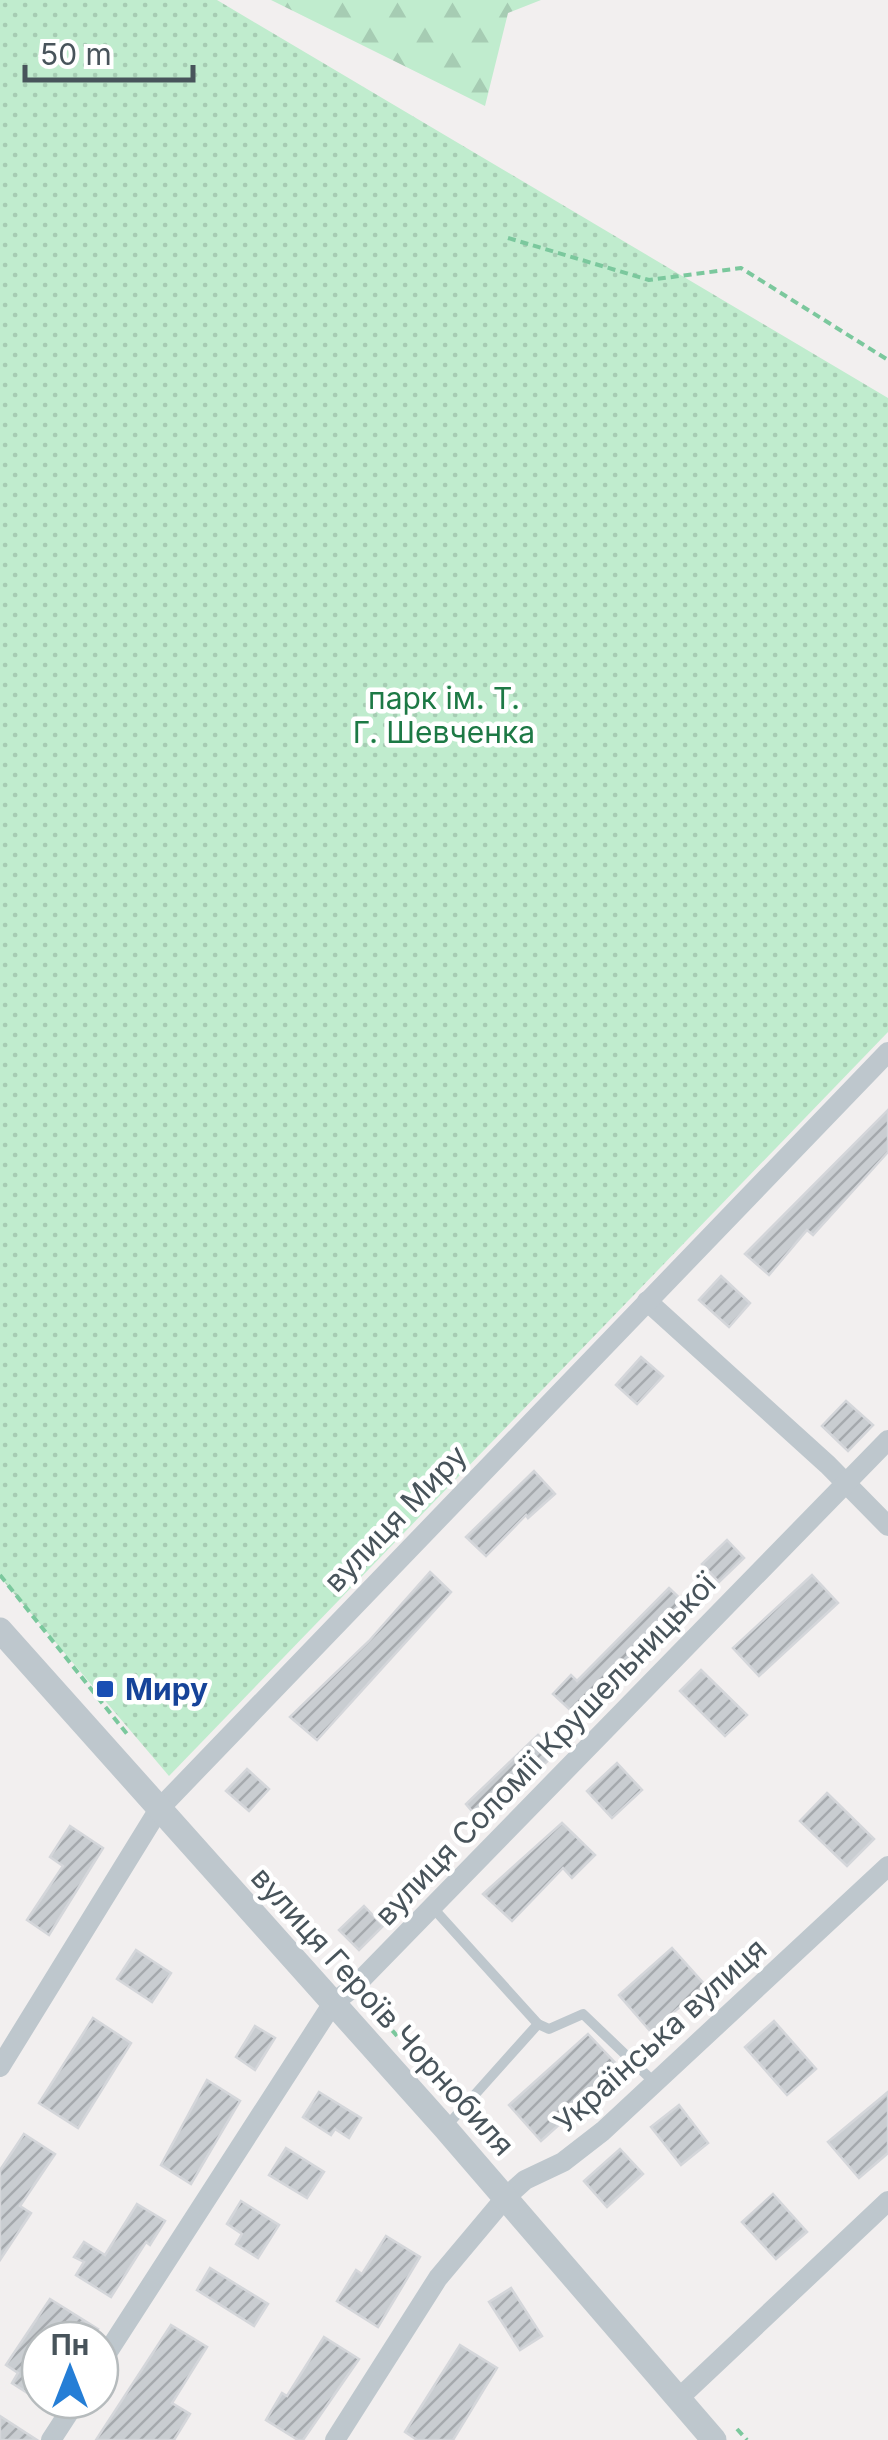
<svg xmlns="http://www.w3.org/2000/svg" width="888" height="2440" viewBox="0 0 888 2440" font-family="Inter,sans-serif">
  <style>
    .forest { fill: url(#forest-firs) }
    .park { fill: url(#park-dots) }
    .building { fill: url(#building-hatch); stroke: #d4d6da; stroke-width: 2.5 }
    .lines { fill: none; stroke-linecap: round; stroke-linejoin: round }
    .path { stroke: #7bc89d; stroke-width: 4; stroke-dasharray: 8 5; stroke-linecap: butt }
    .service { stroke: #bec7cd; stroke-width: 10 }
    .minor { stroke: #bec7cd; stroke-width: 20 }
    .tertiary { stroke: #bec7cd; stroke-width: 25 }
    .transit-dot { fill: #1a4fb4; stroke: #fff; stroke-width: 4 }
    .labels { text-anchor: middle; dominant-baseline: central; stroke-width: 9; stroke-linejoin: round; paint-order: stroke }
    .park-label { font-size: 30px; fill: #1d7945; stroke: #fff }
    .street-label { font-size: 30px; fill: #48545b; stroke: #fff }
    .transit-label { font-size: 30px; font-weight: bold; fill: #164399; stroke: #fff; text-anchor: start }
  </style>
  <defs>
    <pattern id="forest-firs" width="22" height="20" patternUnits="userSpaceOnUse" patternTransform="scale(2.5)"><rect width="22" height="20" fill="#c0ecce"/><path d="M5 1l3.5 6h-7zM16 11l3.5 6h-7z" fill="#a6ccb3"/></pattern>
    <pattern id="park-dots" width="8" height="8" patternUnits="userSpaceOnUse" patternTransform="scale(2.5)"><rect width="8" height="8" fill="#c0ecce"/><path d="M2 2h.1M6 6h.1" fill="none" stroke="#a6ccb3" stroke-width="1.8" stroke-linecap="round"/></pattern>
    <pattern id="building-hatch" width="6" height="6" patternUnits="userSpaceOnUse" patternTransform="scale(2.5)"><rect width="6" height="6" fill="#c9cdd1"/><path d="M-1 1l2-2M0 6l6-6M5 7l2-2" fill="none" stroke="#a5a9ad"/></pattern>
  </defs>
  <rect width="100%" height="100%" fill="#f2efef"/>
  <!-- forest -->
  <path class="forest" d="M271,0H541L508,13L485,106Z"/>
  <!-- park -->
  <path class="park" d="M0,0H217L888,398V1032L169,1776L0,1577Z"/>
  <!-- building -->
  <g class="building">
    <path d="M888,1110V1152L813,1235L807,1230L769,1275L745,1254Z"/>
    <path d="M721,1276L750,1303L729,1327L699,1300Z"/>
    <path d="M641,1357L663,1376L637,1404L616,1385Z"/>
    <path d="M846,1401L873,1425L848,1451L822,1426Z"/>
    <path d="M534,1471L555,1494L528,1518L526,1515L486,1556L466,1537Z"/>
    <path d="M727,1540L744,1558L719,1582L702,1564Z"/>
    <path d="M430,1572L451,1592L317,1740L290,1717L369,1641Z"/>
    <path d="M812,1575L838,1603L759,1676L733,1648Z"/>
    <path d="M669,1588L693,1611L619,1689L614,1684L580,1719L553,1694L571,1675L577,1681Z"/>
    <path d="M701,1670L747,1715L725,1736L680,1691Z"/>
    <path d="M538,1735L556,1753L482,1823L466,1804Z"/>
    <path d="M617,1763L642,1790L612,1818L587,1791Z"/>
    <path d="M247,1769L269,1789L249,1811L226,1791Z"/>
    <path d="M827,1793L874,1839L847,1866L800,1821Z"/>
    <path d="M562,1823L595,1855L572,1878L563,1868L512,1921L483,1894Z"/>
    <path d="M70,1826L103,1848L49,1935L27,1920L63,1866L50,1857Z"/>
    <path d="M364,1906L383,1926L359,1950L339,1930Z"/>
    <path d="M672,1948L705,1985L651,2032L619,1995Z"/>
    <path d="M136,1950L171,1973L152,2002L117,1979Z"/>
    <path d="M93,2018L131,2043L78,2128L39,2103Z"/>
    <path d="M774,2021L816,2069L787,2095L745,2047Z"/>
    <path d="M255,2026L275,2038L255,2070L236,2057Z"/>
    <path d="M588,2034L621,2069L541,2141L509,2105Z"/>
    <path d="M207,2080L240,2101L191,2184L161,2165Z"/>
    <path d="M319,2092L361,2118L349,2138L335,2129L331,2135L303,2117Z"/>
    <path d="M888,2092V2153L859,2178L828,2142Z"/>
    <path d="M679,2105L708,2143L681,2165L651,2127Z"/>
    <path d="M24,2134L55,2154L20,2206L31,2213L0,2260V2170Z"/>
    <path d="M286,2148L324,2172L307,2198L269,2175Z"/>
    <path d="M620,2149L643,2174L607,2207L584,2181Z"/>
    <path d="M773,2194L807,2232L776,2259L742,2222Z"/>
    <path d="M241,2201L279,2225L258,2258L236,2244L242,2234L227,2224Z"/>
    <path d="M137,2204L165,2221L150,2245L146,2242L111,2297L76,2275L84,2262L74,2257L84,2242L105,2255Z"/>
    <path d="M386,2236L420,2257L378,2327L337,2301L356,2270L362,2274Z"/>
    <path d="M210,2268L268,2304L254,2326L197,2290Z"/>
    <path d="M511,2288L542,2336L520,2350L489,2302Z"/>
    <path d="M50,2299L98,2329L90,2340H40V2401L12,2383L18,2373L6,2365Z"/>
    <path d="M171,2325L207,2347L172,2403L190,2414L174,2440H96Z"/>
    <path d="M324,2337L359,2359L303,2440H298L266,2420L282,2393L287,2396Z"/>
    <path d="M460,2345L497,2368L453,2440H417L405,2432Z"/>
    <path d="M0,2416L37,2440H0Z"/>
  </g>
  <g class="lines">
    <!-- path -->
    <g class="path">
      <path d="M508,238L649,280L741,268L888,360"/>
      <path d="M0,1575L127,1734"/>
      <path d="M367,2001L397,2036"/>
      <path d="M737,2429L747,2440"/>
    </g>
    <!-- service -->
    <g class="service">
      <path d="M433,1908L538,2024L549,2029L583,2014L655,2083"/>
      <path d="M445,2128L538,2024"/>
    </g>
    <!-- minor -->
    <g class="minor">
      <path d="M647,1301L828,1465L888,1526"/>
      <path d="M0,2067L159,1809L888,1052"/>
      <path d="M100,2364L333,2003L354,1987L888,1440"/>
      <path d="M678,2399L888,2201"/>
      <path d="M51,2440L77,2400"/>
      <path d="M335,2440L438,2278L506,2197L525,2180L563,2162L603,2131L888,1866"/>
    </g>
    <!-- tertiary -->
    <path class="tertiary" d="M0,1630L445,2128L714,2440"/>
  </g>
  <!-- markers -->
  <rect class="transit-dot" x="95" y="1679" width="20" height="20" rx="5"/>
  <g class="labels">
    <!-- park labels -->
    <g class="park-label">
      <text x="444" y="698">парк ім. Т.<tspan x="444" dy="34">Г. Шевченка</tspan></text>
    </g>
    <!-- street labels -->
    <g class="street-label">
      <text transform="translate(395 1518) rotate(-46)">вулиця Миру</text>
      <text transform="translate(545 1749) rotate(-46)">вулиця Соломії Крушельницької</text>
      <text transform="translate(383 2011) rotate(48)">вулиця Героїв Чорнобиля</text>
      <text transform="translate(660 2035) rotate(-42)">Українська вулиця</text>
    </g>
    <!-- transit labels -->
    <g class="transit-label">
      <text x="125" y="1689">Миру</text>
    </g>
  </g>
  <!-- north arrow -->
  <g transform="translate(70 2370)"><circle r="48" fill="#ffffff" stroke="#b6bbbd" stroke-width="2.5"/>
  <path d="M0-8L18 38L0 25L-18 38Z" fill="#257ed6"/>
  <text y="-15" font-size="28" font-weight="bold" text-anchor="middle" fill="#48545b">Пн</text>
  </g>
  <!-- scale -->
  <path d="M25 65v15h168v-15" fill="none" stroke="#48545b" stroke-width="5"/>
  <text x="40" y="65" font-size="30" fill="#48545b" stroke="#ffffff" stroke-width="8" paint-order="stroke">50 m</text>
</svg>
